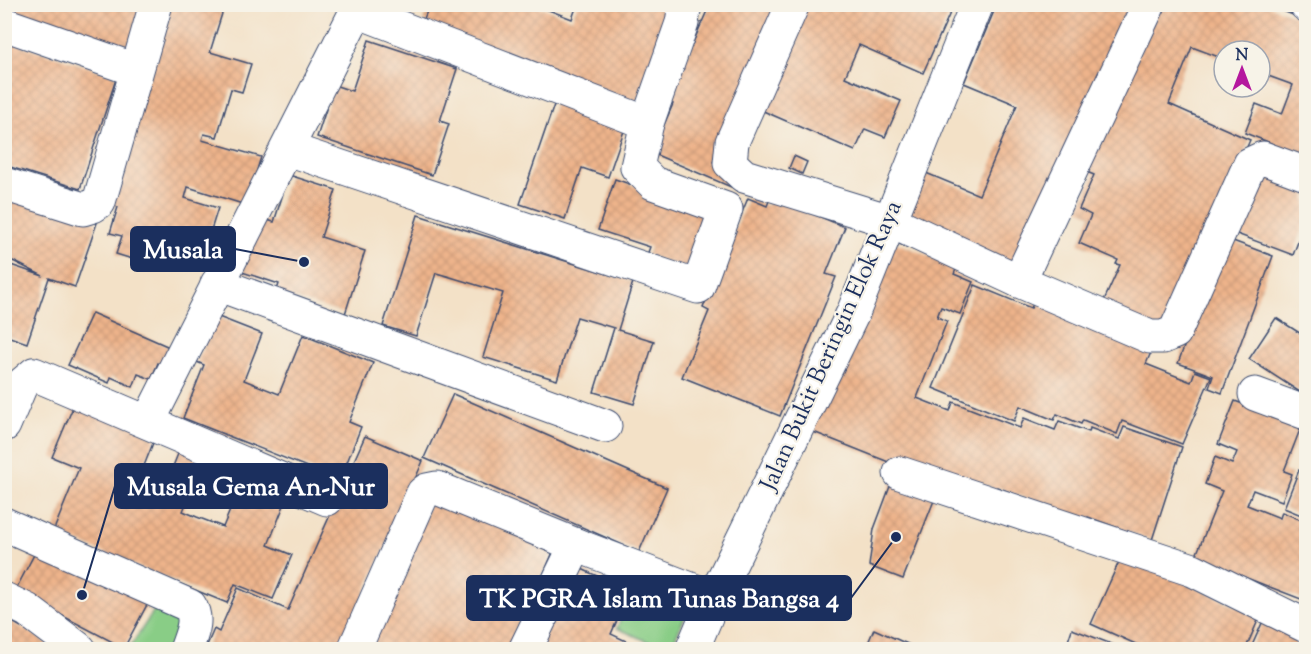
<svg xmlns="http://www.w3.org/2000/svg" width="1311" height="654" viewBox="0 0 1311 654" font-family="'Sorts Mill Goudy',serif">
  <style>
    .pitch { fill: #89cd86; stroke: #527e72; stroke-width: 1.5 }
    .building { fill: url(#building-cross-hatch); fill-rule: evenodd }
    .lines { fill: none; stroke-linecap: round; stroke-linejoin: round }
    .minor-casing { stroke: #3b4a6e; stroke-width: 35 }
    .minor { stroke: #fff; stroke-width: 33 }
    .labels { text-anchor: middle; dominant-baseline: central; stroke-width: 4.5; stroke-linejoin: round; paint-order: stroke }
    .street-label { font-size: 24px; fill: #1b2f5e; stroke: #f7f3e8 }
    .leader { fill: none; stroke: #1b2f5e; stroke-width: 2 }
    .callout-dot { fill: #1b2f5e; stroke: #f7f3e8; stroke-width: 2 }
    .callout { fill: #1b2f5e; stroke: #1b2f5e; stroke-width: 2 }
    .callout-label { font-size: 26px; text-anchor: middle; font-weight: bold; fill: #fff }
  </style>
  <defs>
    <pattern id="building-cross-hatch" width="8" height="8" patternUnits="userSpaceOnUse" patternTransform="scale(1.5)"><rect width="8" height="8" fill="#eeb48b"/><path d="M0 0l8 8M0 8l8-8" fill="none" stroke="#cc9b7a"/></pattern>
  </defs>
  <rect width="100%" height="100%" fill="#f7f3e8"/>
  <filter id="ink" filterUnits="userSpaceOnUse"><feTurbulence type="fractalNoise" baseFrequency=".0167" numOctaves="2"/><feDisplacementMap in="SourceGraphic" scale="12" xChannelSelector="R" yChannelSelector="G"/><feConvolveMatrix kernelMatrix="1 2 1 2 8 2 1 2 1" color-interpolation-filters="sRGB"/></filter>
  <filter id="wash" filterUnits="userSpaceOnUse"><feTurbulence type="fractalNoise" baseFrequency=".008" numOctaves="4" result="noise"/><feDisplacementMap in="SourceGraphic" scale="24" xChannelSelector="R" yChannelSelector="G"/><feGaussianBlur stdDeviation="1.35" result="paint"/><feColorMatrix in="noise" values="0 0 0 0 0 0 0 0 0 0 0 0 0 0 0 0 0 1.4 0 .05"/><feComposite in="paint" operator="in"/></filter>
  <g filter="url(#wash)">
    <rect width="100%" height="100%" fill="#f3e1c7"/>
    <!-- pitch -->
    <g class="pitch">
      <path d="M636,584L689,608L670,649H665L617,628Z"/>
      <path d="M155,609L183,627L168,649L128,650Z"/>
    </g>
    <g id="blocks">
      <!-- building -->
      <g class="building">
        <path d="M4,4H146L131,56L4,14Z"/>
        <path d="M166,4H225L210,52L251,64L242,92L231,89L217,137L204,134L202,140L261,157L246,205L188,187L185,198L218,208L205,249L172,239L169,250L163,249L158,267L116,254L122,236L110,233L118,207L106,203Z"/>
        <path d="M430,4H533L572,19L577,5H658L678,12L642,105L423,21Z"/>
        <path d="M710,4H782L713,162L737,173L731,187L652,153L673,104L667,102Z"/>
        <path d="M808,4H954L923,73L859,45L845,77L901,101L885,137L865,129L855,151L761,110Z"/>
        <path d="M997,4H1134L1017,267L905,221L926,173L979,195L1017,105L964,83Z"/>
        <path d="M1159,4H1265L1306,20V159L1270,147L1271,143L1245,133L1256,104L1282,114L1293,85L1260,73V51H1224V59L1192,47L1169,104L1250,140L1164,335L1101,307L1120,265L1116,264L1118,260L1079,243L1091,215L1079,209L1094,175L1082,170L1095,142L1101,145Z"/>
        <path d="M4,40L117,76L80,189L4,165Z"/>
        <path d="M369,40L457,69L440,121L449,124L432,175L317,137L334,85L352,91Z"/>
        <path d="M555,102L626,125L608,177L582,168L565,219L520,204Z"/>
        <path d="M794,156L807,162L802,174L789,168Z"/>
        <path d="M1254,165L1306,185V221L1293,255L1229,231Z"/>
        <path d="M289,175L336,190L321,237L365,251L345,314L276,293L279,284L242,272L259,218L274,222Z"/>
        <path d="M615,179L667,197L712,218L694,271L647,255L650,247L598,230Z"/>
        <path d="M773,191L796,207L845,227L826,274L836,277L780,416L682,377L709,311L703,308L748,198L767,206Z"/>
        <path d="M4,192L64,208L97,223L75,287L49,278L27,343L4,335ZM13,261L43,276L8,264Z"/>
        <path d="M418,215L633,282L618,330L654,341L634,404L594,392L614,328L577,317L557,380L483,357L503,293L447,276L436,273L416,336L383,326Z"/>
        <path d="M1225,238L1273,256L1222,393L1209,388L1213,376L1178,363Z"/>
        <path d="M894,242L957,267L954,274L973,282L960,314L941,307L937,317L947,321L917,398L950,411L953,402L1020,428L1024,418L1055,430L1059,421L1089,432L1090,428L1119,439L1124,427L1182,447L1152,540L1088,517L1087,520L1028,498V499L997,487L996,490L962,476L961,480L925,472L892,459L891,463L811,431Z"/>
        <path d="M975,285L1031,308L1034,302L1152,350L1146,364L1191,382L1195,371L1211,377L1182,444L1122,421L1117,434L1083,420L1081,424L1057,414L1054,420L1020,406L1014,421L933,388Z"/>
        <path d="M92,313L176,350L168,367L158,363L151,379L138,374L133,387L111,377L109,383L68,365Z"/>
        <path d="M216,316L262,334L244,380L279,394L303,335L373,363L349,422L361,427L340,480L183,418L204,365L197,362Z"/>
        <path d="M1276,318L1306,337V396L1249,359Z"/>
        <path d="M453,394L667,488L639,552L424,458Z"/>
        <path d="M76,400L157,433L134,491L159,501L182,444L207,454L183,511L197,517L223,527L247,470L291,488L268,545L292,555L273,599L235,584L227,603L53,532L79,468L52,457Z"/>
        <path d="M1235,401L1301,427L1284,471L1292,474L1282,501L1253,490L1247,505L1280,518L1282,512L1306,522V601L1195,558L1222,491L1205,484L1215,457L1232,464L1237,452L1218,444Z"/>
        <path d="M365,436L423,461L340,650H205L214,629L219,632L238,588L288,610Z"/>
        <path d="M1299,470L1306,473V517L1284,508Z"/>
        <path d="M892,481L935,498L903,579L869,566L874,529Z"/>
        <path d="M434,495L557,543L510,650H365Z"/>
        <path d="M37,549L150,599L124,648L15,591Z"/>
        <path d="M1122,555L1260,616L1245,650H1149L1091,624Z"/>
        <path d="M575,566L630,591L611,634L645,650H537Z"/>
        <path d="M1267,612L1306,629V650H1250Z"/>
        <path d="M4,617L28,631L57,650H4Z"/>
        <path d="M874,629L903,642L922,650H865Z"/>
        <path d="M1072,629L1125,649V650H1065Z"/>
      </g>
    </g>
  </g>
  <g filter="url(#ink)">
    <use href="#blocks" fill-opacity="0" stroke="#3b4a6e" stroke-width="1.5"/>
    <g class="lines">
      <defs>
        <g id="minor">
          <path d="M793,4L732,142L730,163L744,176L890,221L1019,281L1150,337H1163L1175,332L1250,164L1263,158L1306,174"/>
          <path d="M1306,4V5"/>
          <path d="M4,24L136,70"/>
          <path d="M647,123L682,23L685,4"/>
          <path d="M288,149L698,287L726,209L653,183L637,167L647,123L357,11"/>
          <path d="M4,184L83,209L93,206L99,202L156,4"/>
          <path d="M1019,281L1149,4"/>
          <path d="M217,284L605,426"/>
          <path d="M1255,394L1306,413"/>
          <path d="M148,422L360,4"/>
          <path d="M4,425L21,385L34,374L327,499"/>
          <path d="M900,473L1193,570L1306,626"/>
          <path d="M4,524L190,606C199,620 191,635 186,650"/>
          <path d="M4,599L27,610L80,650"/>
          <path d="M354,650L423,493L427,490L437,488L576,545L714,598"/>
          <path d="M525,650L576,545"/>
          <path d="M692,650L714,598L853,313L977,4"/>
        </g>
      </defs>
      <!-- minor casing -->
      <use href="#minor" class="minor-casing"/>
      <!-- minor -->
      <use href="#minor" class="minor"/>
    </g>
  </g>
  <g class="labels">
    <!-- street labels -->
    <g class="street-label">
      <text transform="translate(832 346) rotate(-66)">Jalan Bukit Beringin Elok Raya</text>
    </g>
  </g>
  <!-- callouts -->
  <path class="leader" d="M304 262L235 249M82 595L115 486M896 537L851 598"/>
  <g class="callout-dot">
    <circle cx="304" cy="262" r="6"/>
    <circle cx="82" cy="595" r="6"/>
    <circle cx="896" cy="537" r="6"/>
  </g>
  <g class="callout">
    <rect x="131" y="227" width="104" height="44" rx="6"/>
    <rect x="115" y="464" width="272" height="44" rx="6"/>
    <rect x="467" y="576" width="384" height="44" rx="6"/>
  </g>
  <g class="callout-label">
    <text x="183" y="258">Musala</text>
    <text x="251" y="495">Musala Gema An-Nur</text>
    <text x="659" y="607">TK PGRA Islam Tunas Bangsa 4</text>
  </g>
  <!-- margin -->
  <rect width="1311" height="654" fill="none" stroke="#f7f3e8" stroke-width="24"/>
  <!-- north arrow -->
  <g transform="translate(1242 69)"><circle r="28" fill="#f7f3e8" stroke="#9fa5b1" stroke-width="1.5"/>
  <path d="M0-4.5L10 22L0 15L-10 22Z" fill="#b5179e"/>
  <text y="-9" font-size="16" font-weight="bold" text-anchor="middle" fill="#1b2f5e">N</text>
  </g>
</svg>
